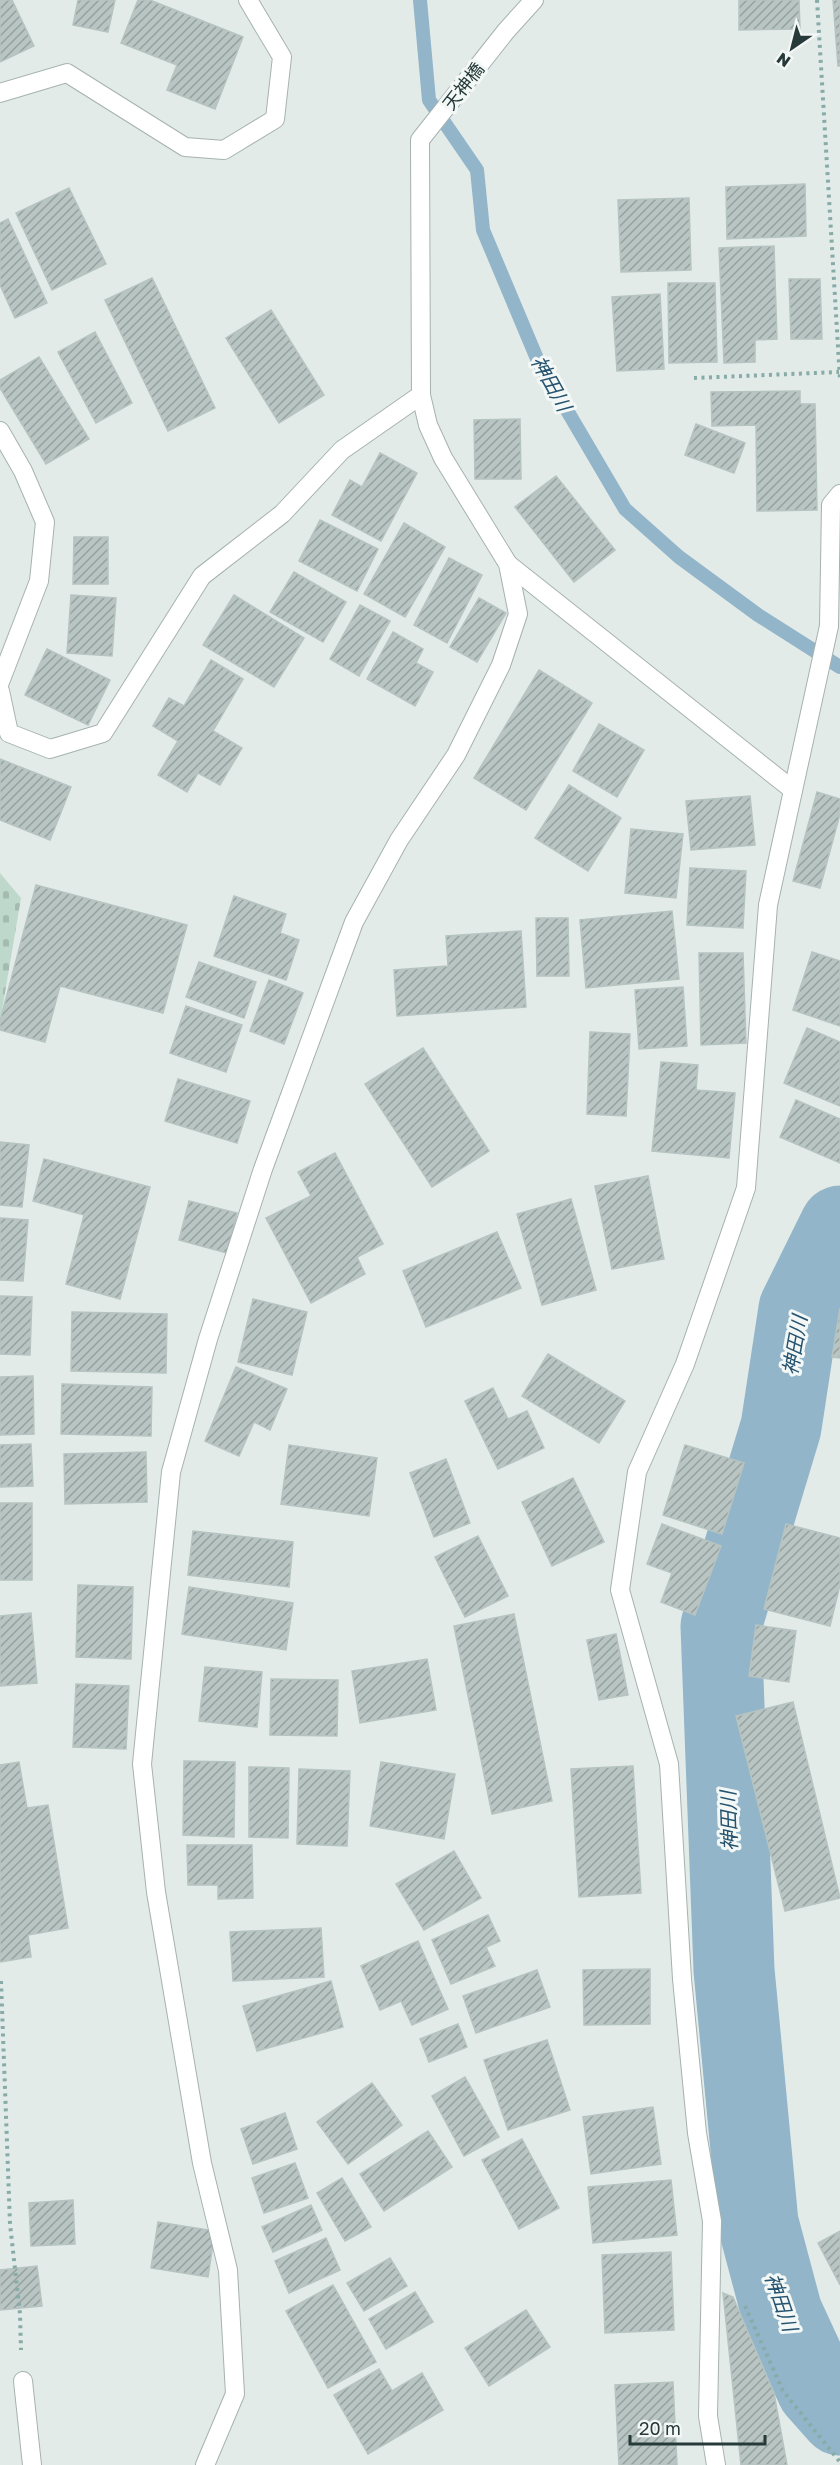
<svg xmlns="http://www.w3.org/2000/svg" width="840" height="2465" viewBox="0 0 840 2465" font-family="'Golos Text','Noto Sans JP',sans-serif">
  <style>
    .cemetery { fill: url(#cemetery-stones) }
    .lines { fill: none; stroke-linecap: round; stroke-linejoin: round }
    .stream { stroke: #92b5c9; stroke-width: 14 }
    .river { stroke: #92b5c9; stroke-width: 81 }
    .building { fill: url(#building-hatch); stroke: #b6c4c1; stroke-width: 1.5 }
    .minor-casing { stroke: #a6b2b1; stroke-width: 20 }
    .path { stroke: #87aba7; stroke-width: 4; stroke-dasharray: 3 4.5; stroke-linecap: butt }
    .minor { stroke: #fff; stroke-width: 18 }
    .labels { text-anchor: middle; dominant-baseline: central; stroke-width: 6; stroke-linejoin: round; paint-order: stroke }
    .street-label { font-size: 18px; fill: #253a39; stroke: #f3f8f6 }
    .water-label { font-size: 20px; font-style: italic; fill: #26536f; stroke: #f3f8f6 }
  </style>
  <defs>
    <pattern id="cemetery-stones" width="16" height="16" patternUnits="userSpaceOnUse" patternTransform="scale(1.5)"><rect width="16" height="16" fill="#bed9cc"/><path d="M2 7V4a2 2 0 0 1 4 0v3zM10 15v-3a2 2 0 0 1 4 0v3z" fill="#a3bbb0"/></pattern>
    <pattern id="building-hatch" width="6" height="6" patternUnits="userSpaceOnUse" patternTransform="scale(1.5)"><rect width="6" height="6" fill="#b9c5c3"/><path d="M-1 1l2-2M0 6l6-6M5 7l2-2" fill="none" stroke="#96a19f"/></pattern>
  </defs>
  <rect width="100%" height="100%" fill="#e3ebe9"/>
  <!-- cemetery -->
  <path class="cemetery" d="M0,873L21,898L0,1022Z"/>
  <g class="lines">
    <!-- stream -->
    <path class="stream" d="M420,0L429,100L477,170L483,230L538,361L625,509L679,557L758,615L840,667"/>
    <!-- river -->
    <path class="river" d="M840,1226L799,1309L781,1427L721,1626L734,1970L758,2223L782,2313L817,2389L840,2415"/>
  </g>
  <!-- building -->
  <g class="building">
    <path d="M0,0H12L34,46L0,62Z"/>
    <path d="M78,0H115L108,32L73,25Z"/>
    <path d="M138,0H150L243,37L215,109L167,90L177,65L121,43Z"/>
    <path d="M739,0H799L800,29L739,30Z"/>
    <path d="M833,0H840V66H838Z"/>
    <path d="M805,184L806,236L727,239L726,187Z"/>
    <path d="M69,188L106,264L52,290L16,213Z"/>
    <path d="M689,198L691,270L621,272L618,200Z"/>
    <path d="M8,219L47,303L15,318L0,285V223Z"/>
    <path d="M774,246L777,339L755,340V362L724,363L719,248Z"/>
    <path d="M152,278L215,408L168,431L105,300Z"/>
    <path d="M789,279H820L822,339H791Z"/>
    <path d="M668,283H715L717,362L669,363Z"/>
    <path d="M660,294L664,369L617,371L612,297Z"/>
    <path d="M271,310L324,395L279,423L226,338Z"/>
    <path d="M95,332L132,403L96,423L58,352Z"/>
    <path d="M39,357L89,439L46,464L0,388V380Z"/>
    <path d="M800,391V404H815L817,510L757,511L756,425L712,426L711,392Z"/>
    <path d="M520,419L521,479H475L474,420Z"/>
    <path d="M696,424L745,443L734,473L685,455Z"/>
    <path d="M380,453L417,473L381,541L332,515L350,480L362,487Z"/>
    <path d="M556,476L615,550L574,582L515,507Z"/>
    <path d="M320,520L378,549L357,591L299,561Z"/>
    <path d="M404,523L445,547L405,617L364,594Z"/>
    <path d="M74,537H108V584H73Z"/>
    <path d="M449,558L482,575L447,643L414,625Z"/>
    <path d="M294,572L346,602L323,642L270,612Z"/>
    <path d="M71,595L116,598L112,656L67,653Z"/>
    <path d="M234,595L304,638L274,687L203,645Z"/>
    <path d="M479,598L506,613L477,662L450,647Z"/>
    <path d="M360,605L390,621L359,676L330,659Z"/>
    <path d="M393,632L423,649L416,663L433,672L415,706L367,679Z"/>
    <path d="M47,649L110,680L88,725L25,695Z"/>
    <path d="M211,660L243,679L213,731L242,748L220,785L198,773L187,792L158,775L178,741L153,726L169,698L184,706Z"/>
    <path d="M539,670L592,703L526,810L474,778Z"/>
    <path d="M599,724L644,750L617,797L573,771Z"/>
    <path d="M0,759L71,787L50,840L0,820Z"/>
    <path d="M569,785L621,818L588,871L535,838Z"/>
    <path d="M817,792L840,799V814L820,888L793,881Z"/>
    <path d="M750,796L755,845L691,850L686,801Z"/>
    <path d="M631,829L683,834L676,898L625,893Z"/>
    <path d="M690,868L746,871L743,928L687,925Z"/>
    <path d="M36,885L187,925L163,1013L60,986L45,1042L0,1030V1021Z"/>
    <path d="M234,896L286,914L280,933L299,940L286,980L214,956Z"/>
    <path d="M672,911L679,979L586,988L580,920Z"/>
    <path d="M536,918H568L569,976H537Z"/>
    <path d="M521,931L526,1007L397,1016L394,970L448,966L446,936Z"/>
    <path d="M812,952L840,961V1026L793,1010Z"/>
    <path d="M699,953H743L746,1043L701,1045Z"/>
    <path d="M199,962L256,982L244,1018L186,997Z"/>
    <path d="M269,980L303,993L284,1044L250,1031Z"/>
    <path d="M683,987L687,1046L639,1049L635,990Z"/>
    <path d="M186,1006L242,1025L226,1072L170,1053Z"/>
    <path d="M807,1028L840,1042V1106L784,1083Z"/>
    <path d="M590,1032L630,1034L626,1116L587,1114Z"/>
    <path d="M423,1048L489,1151L432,1187L365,1084Z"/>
    <path d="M661,1062L698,1065L696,1090L735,1093L729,1158L652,1151Z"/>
    <path d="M178,1079L250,1101L237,1143L165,1121Z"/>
    <path d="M796,1100L840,1119V1163L780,1137Z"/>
    <path d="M0,1142L29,1145L22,1207L0,1205Z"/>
    <path d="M335,1153L383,1244L357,1257L365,1274L311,1303L266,1218L311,1196L298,1172Z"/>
    <path d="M44,1159L150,1187L120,1299L66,1284L84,1215L33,1201Z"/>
    <path d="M648,1176L664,1259L612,1269L595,1186Z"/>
    <path d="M571,1199L596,1290L542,1305L517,1214Z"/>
    <path d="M189,1201L237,1213L227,1253L179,1240Z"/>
    <path d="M0,1218L28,1220L23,1281L0,1280Z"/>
    <path d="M497,1232L521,1288L426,1327L403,1271Z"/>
    <path d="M0,1296L32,1297L30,1355L0,1354Z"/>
    <path d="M253,1299L307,1312L292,1375L238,1362Z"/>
    <path d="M840,1308V1358L832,1357Z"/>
    <path d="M72,1312L167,1314L166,1373L71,1371Z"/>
    <path d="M548,1354L625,1401L599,1443L522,1396Z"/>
    <path d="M236,1367L287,1389L270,1430L254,1422L239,1456L205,1441Z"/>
    <path d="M33,1376L34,1434L0,1435V1377Z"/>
    <path d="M62,1384L152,1387L151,1436L61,1434Z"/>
    <path d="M493,1388L508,1419L527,1411L544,1448L498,1469L465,1401Z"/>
    <path d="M31,1444L33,1486L0,1487V1445Z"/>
    <path d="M289,1445L377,1458L369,1516L281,1504Z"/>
    <path d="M685,1445L744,1463L722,1534L663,1515Z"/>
    <path d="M146,1452L147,1502L65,1504L64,1454Z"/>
    <path d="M446,1459L470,1523L434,1537L410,1473Z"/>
    <path d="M573,1478L604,1542L552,1566L522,1502Z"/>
    <rect x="0" y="1503" width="32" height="77"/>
    <path d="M662,1524L721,1546L695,1615L661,1602L672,1573L647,1564Z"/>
    <path d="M786,1524L840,1538V1585L830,1626L764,1609Z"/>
    <path d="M193,1531L293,1542L289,1587L188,1575Z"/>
    <path d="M478,1536L508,1596L465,1617L435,1557Z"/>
    <path d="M78,1585L133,1587L131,1659L76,1657Z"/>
    <path d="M189,1587L293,1603L286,1650L182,1634Z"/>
    <path d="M31,1613L37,1683L0,1686V1616Z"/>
    <path d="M514,1614L552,1801L492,1814L454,1626Z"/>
    <path d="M756,1625L796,1631L789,1682L749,1676Z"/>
    <path d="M616,1634L628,1695L599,1700L587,1640Z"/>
    <path d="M427,1659L436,1710L360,1723L352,1671Z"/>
    <path d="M205,1667L262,1672L257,1727L199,1721Z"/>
    <path d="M271,1679L338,1680L337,1736L270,1735Z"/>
    <path d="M76,1684L129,1686L126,1749L73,1747Z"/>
    <path d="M793,1702L840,1898L785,1911L736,1716Z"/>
    <path d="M184,1761L235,1762L234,1837L183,1835Z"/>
    <path d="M19,1762L27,1808L48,1805L68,1928L28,1935L31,1957L0,1962V1765Z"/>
    <path d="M381,1762L455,1774L444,1839L370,1826Z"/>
    <path d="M633,1766L641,1893L579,1897L571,1769Z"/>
    <path d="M249,1767L289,1768L288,1838L249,1837Z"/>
    <path d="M299,1769L350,1771L347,1846L297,1844Z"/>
    <path d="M187,1845H252L253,1898L218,1899V1885H188Z"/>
    <path d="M454,1851L481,1898L424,1930L396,1884Z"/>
    <path d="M488,1915L500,1941L486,1947L495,1966L451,1984L432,1940Z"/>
    <path d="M321,1928L324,1977L233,1981L230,1932Z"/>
    <path d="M418,1941L448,2009L412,2025L401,2001L380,2010L361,1966Z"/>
    <path d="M650,1969V2024L584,2025L583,1970Z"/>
    <path d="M537,1970L550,2007L476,2033L463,1996Z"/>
    <path d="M331,1981L343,2027L257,2051L243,2006Z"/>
    <path d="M458,2024L467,2047L429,2062L420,2039Z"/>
    <path d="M547,2040L570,2110L508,2130L484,2060Z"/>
    <path d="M465,2077L499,2137L464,2156L432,2096Z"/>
    <path d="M372,2083L402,2125L348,2164L317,2122Z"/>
    <path d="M653,2107L661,2164L591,2174L583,2117Z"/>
    <path d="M285,2113L297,2149L253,2164L241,2129Z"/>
    <path d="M428,2131L452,2167L384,2211L360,2174Z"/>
    <path d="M522,2139L559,2208L519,2229L482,2160Z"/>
    <path d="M295,2163L308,2198L264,2213L252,2178Z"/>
    <path d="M342,2178L371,2227L345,2241L317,2193Z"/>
    <path d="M671,2180L677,2235L593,2243L588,2187Z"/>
    <path d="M73,2200L75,2244L31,2246L29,2203Z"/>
    <path d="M311,2205L322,2230L273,2252L262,2227Z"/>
    <path d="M158,2222L215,2231L208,2277L151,2268Z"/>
    <path d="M840,2231V2285L818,2243Z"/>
    <path d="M326,2238L340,2270L289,2293L275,2261Z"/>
    <path d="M671,2252L674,2330L605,2333L602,2255Z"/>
    <path d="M390,2258L407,2286L364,2311L347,2283Z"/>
    <path d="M37,2266L42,2306L0,2310V2270Z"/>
    <path d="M333,2285L376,2362L328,2388L286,2311Z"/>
    <path d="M415,2292L433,2322L386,2349L369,2319Z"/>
    <path d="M723,2293L733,2297L774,2393L787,2465H741Z"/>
    <path d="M526,2310L550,2347L489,2386L465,2348Z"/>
    <path d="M379,2369L392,2391L422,2373L443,2410L368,2454L334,2395Z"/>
    <path d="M673,2382L677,2465H619L615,2385Z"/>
  </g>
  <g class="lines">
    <defs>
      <g id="minor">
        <path d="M0,93L67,73L185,147L224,150L275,119L282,57L248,0"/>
        <path d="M0,431L23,471L45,522L39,581L0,682"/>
        <path d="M508,564L793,790"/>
        <path d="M0,691L9,733L50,749L103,733L202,576L282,514L342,450L421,395"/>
        <path d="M23,2381L32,2465"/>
        <path d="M205,2465L235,2394L228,2270L202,2163L156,1892L142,1764L171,1472L208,1339L263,1169L354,922L399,840L456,755L501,665L518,614L508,564L443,458L428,425L421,395L420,140L506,31L534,0"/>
        <path d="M716,2465L708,2416L712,2221L697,2133L682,1979L669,1764L620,1590L637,1472L685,1364L746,1188L768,905L829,626L831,505L840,494"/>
      </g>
    </defs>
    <!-- minor casing -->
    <use href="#minor" class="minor-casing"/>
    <!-- path -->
    <g class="path">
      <path d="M817,0L840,380"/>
      <path d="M694,378L839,372"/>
      <path d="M1,1981L10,2224L20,2314L21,2350"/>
      <path d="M745,2306L783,2391L840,2462"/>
    </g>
    <!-- minor -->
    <use href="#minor" class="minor"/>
  </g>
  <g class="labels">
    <!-- street labels -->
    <g class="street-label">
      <text transform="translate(463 86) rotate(-52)">天神橋</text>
    </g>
    <!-- water labels -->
    <g class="water-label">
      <text transform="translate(552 383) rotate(61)">神田川</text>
      <text transform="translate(794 1345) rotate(-80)">神田川</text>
      <text transform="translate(728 1821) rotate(-92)">神田川</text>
      <text transform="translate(782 2302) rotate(71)">神田川</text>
    </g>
  </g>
  <!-- north arrow -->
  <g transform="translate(792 48) rotate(215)" stroke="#f3f8f6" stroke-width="4.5" paint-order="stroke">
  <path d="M0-4.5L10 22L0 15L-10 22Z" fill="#253a39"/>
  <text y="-9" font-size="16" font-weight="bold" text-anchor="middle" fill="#253a39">N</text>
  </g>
  <!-- scale -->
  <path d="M630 2435v9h135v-9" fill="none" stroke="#253a39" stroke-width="3"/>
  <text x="639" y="2435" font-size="18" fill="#253a39" stroke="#f3f8f6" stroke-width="4.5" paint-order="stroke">20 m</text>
</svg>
